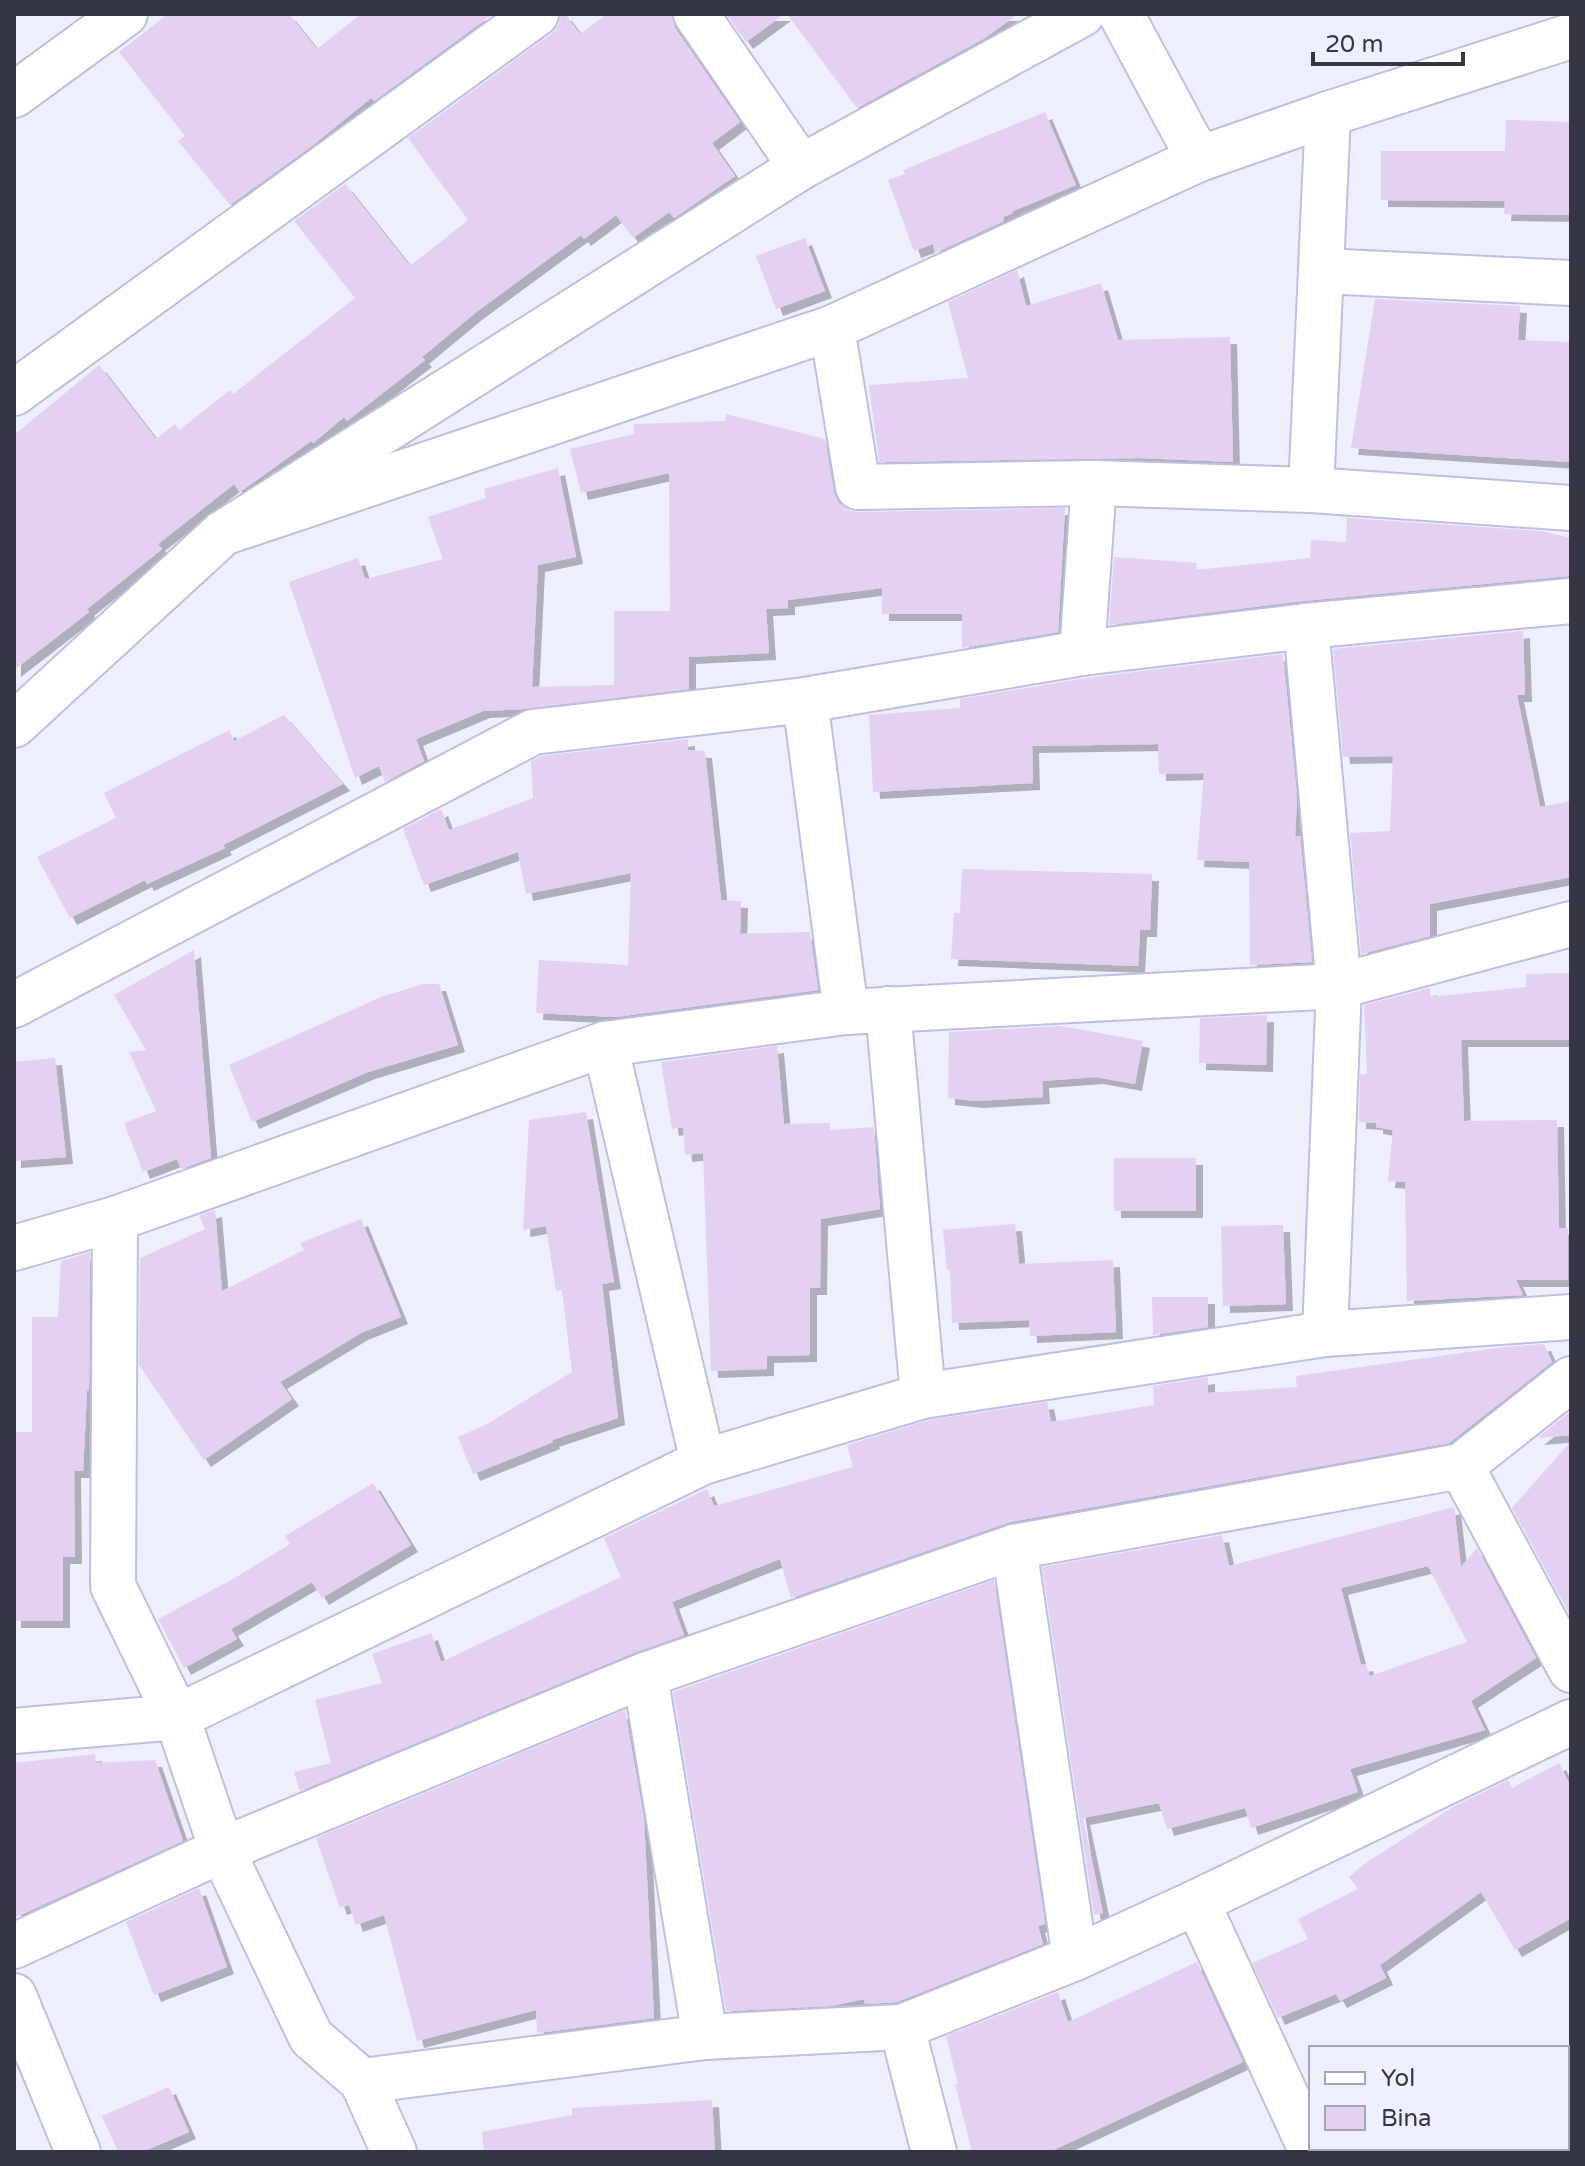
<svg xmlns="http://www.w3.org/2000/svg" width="1585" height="2166" viewBox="0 0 1585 2166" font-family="'Varela Round',sans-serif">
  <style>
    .building { fill: #e4d0f0; fill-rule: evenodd; filter: url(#shadow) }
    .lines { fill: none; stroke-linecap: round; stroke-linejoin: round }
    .minor-casing { stroke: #bdc0e1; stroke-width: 48 }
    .minor { stroke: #fff; stroke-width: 44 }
  </style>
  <defs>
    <filter id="shadow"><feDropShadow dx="7" dy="7" stdDeviation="0" flood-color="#0004"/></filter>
  </defs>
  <rect width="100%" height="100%" fill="#edeffd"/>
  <!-- building -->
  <g class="building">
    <path d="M168,14H289L317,49L361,14H493L374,101L371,98L313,145L230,205L178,141L185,136L119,52Z"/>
    <path d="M561,14H565L580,34L607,14H671L675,28L740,122L712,143L735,176L674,218L669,212L633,238L616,215L584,239L581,235L475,313L422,357L425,360L347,421L344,417L313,443L311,441L240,492L234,484L158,544L162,549L87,609L89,612L14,670V435L99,365L156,439L175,424L179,430L230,390L233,394L355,298L294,221L345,184L410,266L468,220L408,138L551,34L558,25Z"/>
    <path d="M726,14H784L746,42Z"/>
    <path d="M787,14H1018L985,38L857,108Z"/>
    <path d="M1045,112L1076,185L1013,211V213L1003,217L1004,221L935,253L933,244L914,251L888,180L905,174L903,170Z"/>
    <path d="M1506,120L1571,122V215L1504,214L1505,201L1381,200V151H1505Z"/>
    <path d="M805,238L825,291L776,309L756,256Z"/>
    <path d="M1017,270L1026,306L1101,283L1118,340L1230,337L1233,462L1140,458L879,462L869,385L968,378L948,302Z"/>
    <path d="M1375,299L1520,306L1518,340L1571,342V462L1351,448Z"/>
    <path d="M726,414L825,439L834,492L838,502L848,510L858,512L1065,508L1058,632L962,648V614H882V588L788,600V608L766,609L769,653L689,657V689L523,709L483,711L416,739L424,761L385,782L379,766L355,778L289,582L358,558L365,579L443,559L428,517L486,498L484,489L558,468L576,557L538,565L532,687L614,685V611H670L669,473L581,493L570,449L634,434V424L725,421Z"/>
    <path d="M1347,518L1541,531L1571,538V566L1568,576L1303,601L1109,625L1114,557L1197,563L1196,570L1310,558L1311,540L1346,542Z"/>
    <path d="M1523,631L1525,695H1517L1540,807L1571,801V877L1430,904V936L1361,954L1350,833L1390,831L1393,756L1343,757L1333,649Z"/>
    <path d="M1283,654L1297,797L1295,837L1300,836L1312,962L1250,965L1249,862L1197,860L1204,773L1159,774L1158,744L1032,746L1033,783L873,792L869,715L960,708V699L1086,678Z"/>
    <path d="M284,715L343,784L223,845L225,848L147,884L145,880L70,918L37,857L116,818L104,793L229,730L234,741Z"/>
    <path d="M688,739V750L705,751L721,900L741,901L740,934L810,932L818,990L615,1017L536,1013L539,960L628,965L631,873L526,894L518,852L424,885L403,829L441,809L449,830L533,798L531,761L541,756Z"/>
    <path d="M962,869L1152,874L1150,930H1140L1138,966L951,959L954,913H960Z"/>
    <path d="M194,950L211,1158L181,1169L177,1159L143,1172L124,1123L156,1111L129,1052L146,1050L114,995Z"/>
    <path d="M1571,973V1040H1461L1464,1121L1557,1120L1559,1228H1568V1280H1516L1523,1295L1407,1301L1405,1182L1388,1181L1393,1130L1376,1127V1123L1359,1122L1360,1074H1367L1364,1005L1430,988V997L1526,987V974Z"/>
    <path d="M423,984H439L458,1045L368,1072L252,1122L229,1065L381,997Z"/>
    <path d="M1267,1015L1266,1065L1199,1063L1200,1018Z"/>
    <path d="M1061,1026L1143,1041L1135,1084L1096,1077L1042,1081L1043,1097L976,1101L948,1098L949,1032Z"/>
    <path d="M777,1046L784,1124L830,1123V1130L874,1127L880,1209L821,1219L820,1288H810V1355L767,1356V1369L711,1371L703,1153L685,1155L683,1127L672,1129L661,1062Z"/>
    <path d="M55,1058L66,1157L14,1161V1062Z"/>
    <path d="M586,1112L614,1282L602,1284L618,1418L552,1440L553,1442L473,1474L458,1437L487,1424L572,1372L562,1290L556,1291L546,1226L523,1230L529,1120Z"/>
    <rect x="1114" y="1158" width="82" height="53"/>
    <path d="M215,1210L222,1291L304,1250L300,1243L361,1219L401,1317L361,1333L280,1382L292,1399L204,1460L139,1365L140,1258L205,1229L199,1215Z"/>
    <path d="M1015,1224L1019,1264L1113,1260L1116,1332L1030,1336L1029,1320L952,1323L950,1270H947L943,1230Z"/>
    <path d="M1283,1225L1286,1304L1223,1306L1221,1226Z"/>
    <path d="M90,1252L89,1391H87L83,1471H74L75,1557H63V1621H14V1432H32V1317H58L61,1261Z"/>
    <path d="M1152,1297H1208V1327L1153,1335Z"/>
    <path d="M1544,1344L1552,1362L1449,1443L1010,1522L791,1598L780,1559L672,1602L684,1635L636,1652L300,1791L294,1772L331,1763L315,1700L382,1683L372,1654L431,1633L441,1662L621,1577L604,1538L707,1489L714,1506L853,1467L847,1445L929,1420L1047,1402L1051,1422L1154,1405L1153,1386L1208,1377V1393L1297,1387L1296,1376L1505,1347Z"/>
    <path d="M1571,1411V1435L1537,1438Z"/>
    <path d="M1571,1441V1617L1512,1508Z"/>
    <path d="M373,1483L411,1545L322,1598L312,1582L231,1629L237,1639L184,1668L158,1619L233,1579L290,1544L285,1536Z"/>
    <path d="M1454,1507L1461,1567L1477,1548L1536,1658L1471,1701L1485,1730L1350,1769L1358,1792L1251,1828L1245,1808L1167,1829L1159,1803L1083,1818L1103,1913L1094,1915L1042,1567L1222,1535L1229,1566ZM1428,1566L1467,1642L1370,1676L1366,1664L1361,1665L1341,1588Z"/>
    <path d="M994,1580L1045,1924L1038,1926L1043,1944L897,2002L865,2004L864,1999L831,2006L726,2011L673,1692Z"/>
    <path d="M625,1710L644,1819L654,2018L537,2033L536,2010L417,2041L384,1915L356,1925L349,1905L340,1908L316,1838Z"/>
    <path d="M95,1754L96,1763L155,1760L183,1841L14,1918V1763Z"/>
    <path d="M1559,1763L1571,1787V1918L1515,1950L1481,1892L1380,1965L1386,1978L1340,2001L1336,1994L1278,2018L1252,1963L1308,1939L1298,1919L1358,1889L1349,1877L1364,1864L1453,1807L1508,1780L1512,1788Z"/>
    <path d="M199,1888L227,1967L154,1995L126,1922Z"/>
    <path d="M1197,1962L1243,2062L1049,2152H972L955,2084H958L946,2036L1058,1992L1068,2022Z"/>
    <path d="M169,2087L189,2132L142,2152H118L102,2116Z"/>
    <path d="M712,2100L715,2152H484L482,2132L572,2115V2108Z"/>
  </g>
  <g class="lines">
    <defs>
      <g id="minor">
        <path d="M696,14L801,167"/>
        <path d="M1121,14L1199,159"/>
        <path d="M14,95L125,14"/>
        <path d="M1322,271L1571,283"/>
        <path d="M832,328L858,487L1094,483L1082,653"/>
        <path d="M14,393L536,14"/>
        <path d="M1094,483L1311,490L1328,114"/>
        <path d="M1311,490L1571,508"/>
        <path d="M223,533L832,328L1199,159L1328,114L1571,36"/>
        <path d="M1306,626L1339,986L1325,1334"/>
        <path d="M805,700L846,1012"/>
        <path d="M14,725L223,533L801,167L1082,14"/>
        <path d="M14,1005L533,732L805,700L1082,653L1306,626L1571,601"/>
        <path d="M888,1009L923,1396"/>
        <path d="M605,1044L703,1462"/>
        <path d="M115,1219L113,1586L177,1717L222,1850L311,2037L362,2081L394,2152"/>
        <path d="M14,1248L115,1219L605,1044L846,1012L1339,986L1571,924"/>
        <path d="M1461,1466L1571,1670"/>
        <path d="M1014,1547L1075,1958"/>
        <path d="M645,1675L705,2037"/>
        <path d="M14,1731L177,1717L703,1462L923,1396L1325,1334L1571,1317"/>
        <path d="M1197,1902L1312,2152"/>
        <path d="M14,1946L222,1850L645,1675L1014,1547L1461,1466L1571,1379"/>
        <path d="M14,1996L78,2152"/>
        <path d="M902,2027L934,2152"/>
        <path d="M362,2081L705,2037L902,2027L1075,1958L1197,1902L1571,1722"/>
      </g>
    </defs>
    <!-- minor casing -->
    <use href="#minor" class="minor-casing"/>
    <!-- minor -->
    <use href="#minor" class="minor"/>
  </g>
  <!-- border -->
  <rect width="1585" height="2166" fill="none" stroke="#353643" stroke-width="32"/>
  <!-- legend -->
  <rect x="1309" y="2046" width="260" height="104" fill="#edeffd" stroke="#a3a5b3" stroke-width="2"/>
  <rect x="1325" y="2072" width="40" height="12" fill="#ffffff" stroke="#a3a5b3" stroke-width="2"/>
  <text x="1381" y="2086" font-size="24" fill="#353643">Yol</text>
  <rect x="1325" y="2106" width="40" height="24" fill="#e4d0f0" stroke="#a3a5b3" stroke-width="2"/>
  <text x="1381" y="2126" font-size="24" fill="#353643">Bina</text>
  <!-- scale -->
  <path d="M1313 52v12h150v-12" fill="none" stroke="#353643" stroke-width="4"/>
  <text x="1325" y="52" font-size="24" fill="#353643" stroke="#edeffd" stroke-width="6" paint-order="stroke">20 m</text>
</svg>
